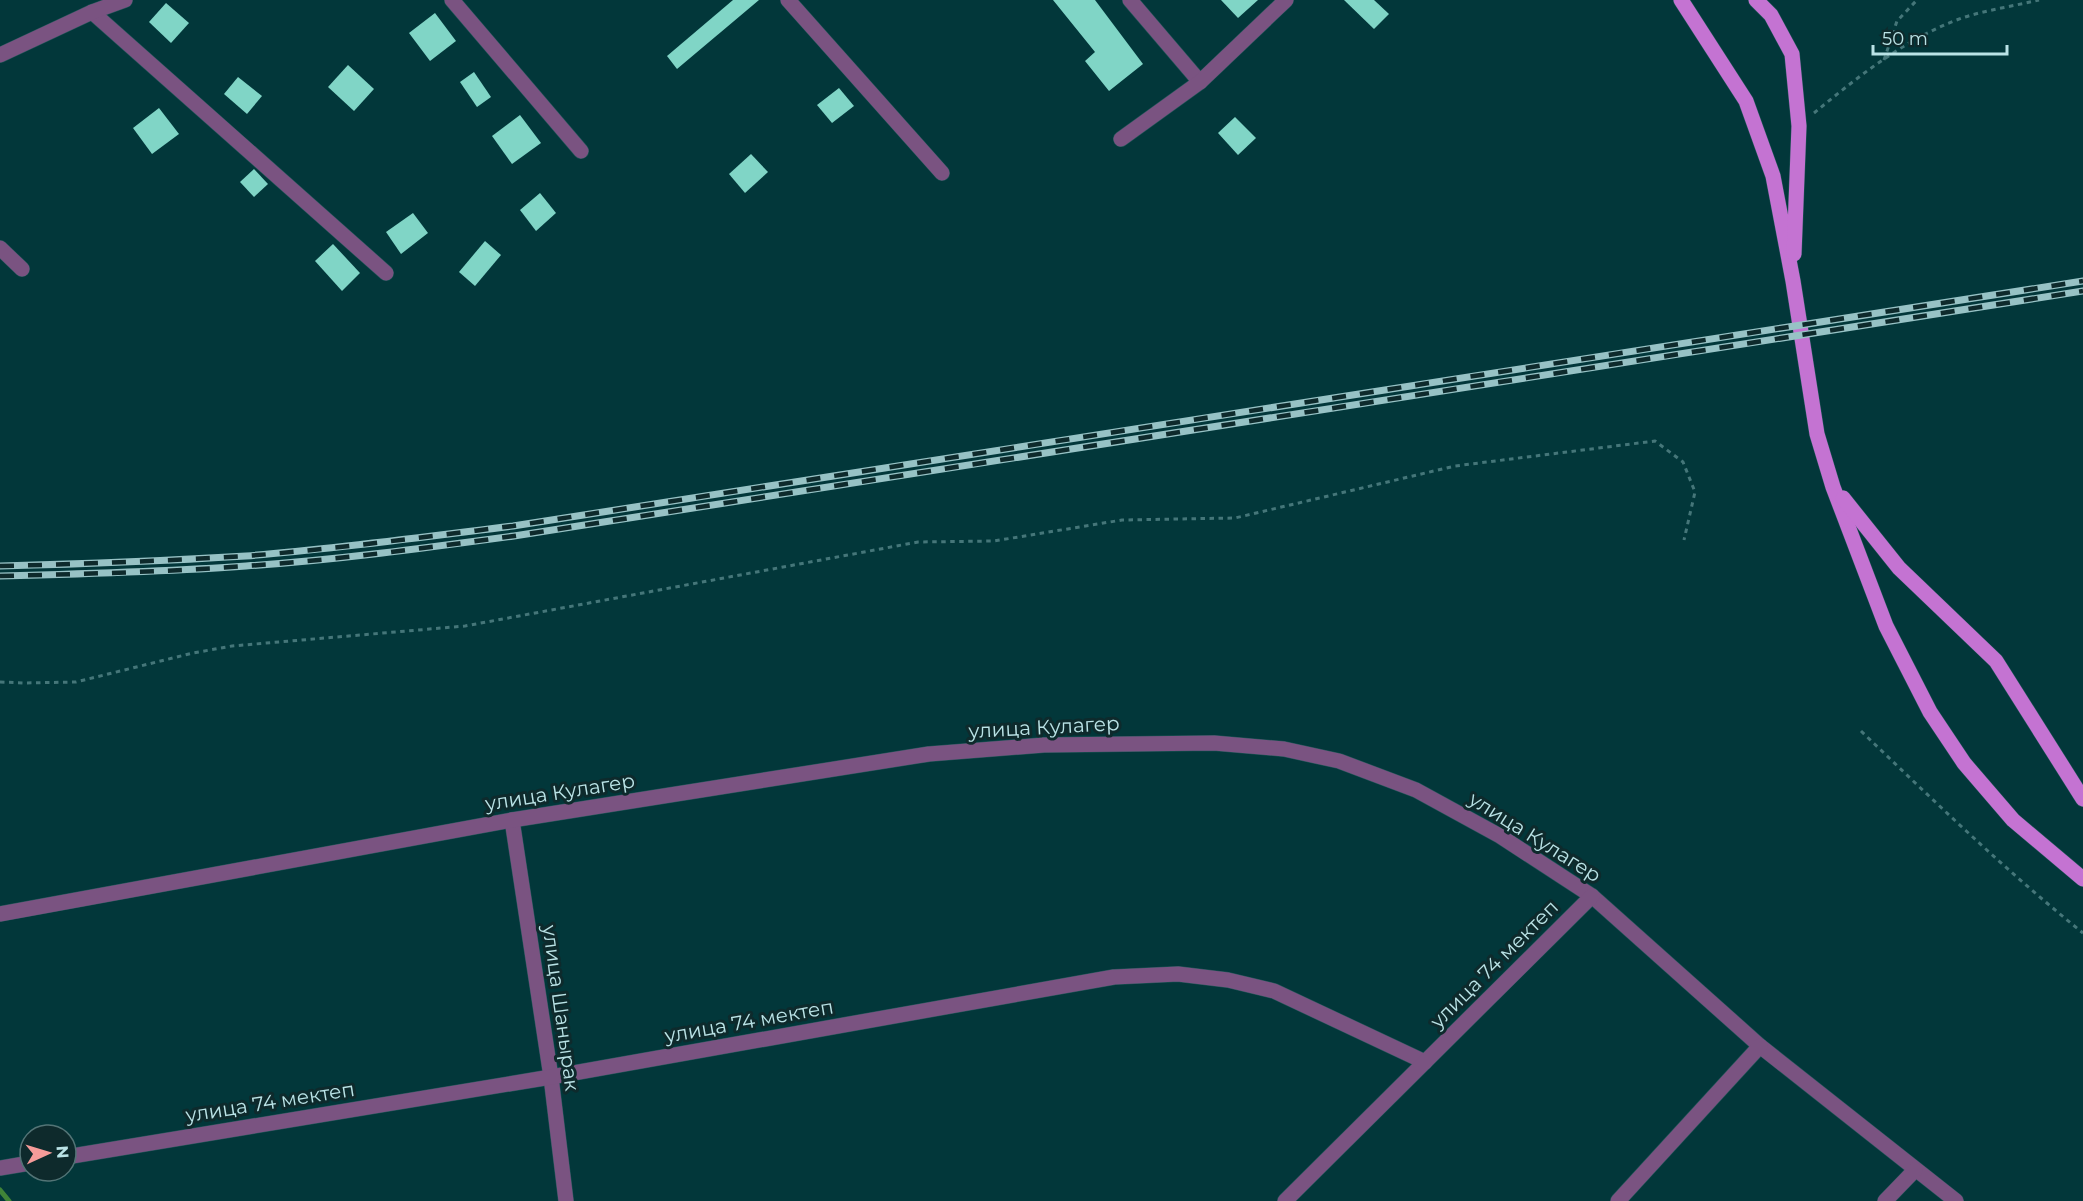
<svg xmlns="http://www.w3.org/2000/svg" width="2083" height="1201" viewBox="0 0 2083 1201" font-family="Montserrat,sans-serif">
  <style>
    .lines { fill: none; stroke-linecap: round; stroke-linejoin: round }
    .stream { stroke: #408338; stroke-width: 5 }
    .building { fill: #80d5c6 }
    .minor-casing { stroke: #235659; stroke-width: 16 }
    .major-casing { stroke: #235659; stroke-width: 16 }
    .path { stroke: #457679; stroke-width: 3; stroke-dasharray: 4.5 4.5; stroke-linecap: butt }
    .minor { stroke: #7a5381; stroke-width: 15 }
    .major { stroke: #c473d2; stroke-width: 15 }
    .rail-casing { stroke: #97c2c5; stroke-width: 7 }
    .rail { stroke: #0e2a2c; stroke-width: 4.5; stroke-dasharray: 14; stroke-linecap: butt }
    .labels { text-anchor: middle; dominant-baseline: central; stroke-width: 6; stroke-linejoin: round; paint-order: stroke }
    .street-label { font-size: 20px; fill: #bae3e6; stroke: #0e2a2c }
  </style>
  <rect width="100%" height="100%" fill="#02373a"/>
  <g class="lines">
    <!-- stream -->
    <path class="stream" d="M0,1190L9,1201"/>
  </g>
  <!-- building -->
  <g class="building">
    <path d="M733,0H759L677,69L667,56Z"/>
    <path d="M1053,0H1095L1143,64L1109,91L1085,61L1095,52Z"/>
    <path d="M1221,0H1258L1238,18Z"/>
    <path d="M1344,0H1374L1389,14L1374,29Z"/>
    <path d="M166,3L189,23L171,43L149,22Z"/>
    <path d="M435,13L456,41L430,61L409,33Z"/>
    <path d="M348,65L374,89L354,111L328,87Z"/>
    <path d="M474,72L491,97L477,107L460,82Z"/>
    <path d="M238,77L262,96L247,114L224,94Z"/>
    <path d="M839,88L854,106L832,123L817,105Z"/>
    <path d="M159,108L179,134L152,154L133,128Z"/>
    <path d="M520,115L541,143L512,164L492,136Z"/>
    <path d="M1235,117L1256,138L1238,155L1218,133Z"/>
    <path d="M751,154L768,172L745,193L729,174Z"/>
    <path d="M254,169L268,184L254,197L240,182Z"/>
    <path d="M540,193L556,213L536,231L520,210Z"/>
    <path d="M413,213L428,233L401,254L386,232Z"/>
    <path d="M485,241L501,255L475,286L459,272Z"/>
    <path d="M333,244L360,273L342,291L315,261Z"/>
  </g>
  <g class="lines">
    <defs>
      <g id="minor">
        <path d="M452,0L581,151"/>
        <path d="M788,0L942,173"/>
        <path d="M1130,0L1200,82"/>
        <path d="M92,12L386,273"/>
        <path d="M0,55L92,12L125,0"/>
        <path d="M1121,139L1200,82L1286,0"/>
        <path d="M0,248L22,269"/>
        <path d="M512,820L551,1077L566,1201"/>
        <path d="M0,914L512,820L929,754L1044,745L1214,743L1284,749L1339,761L1416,790L1500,836L1592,896L1760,1046L1956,1201"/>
        <path d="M66,1157L551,1077L1114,977L1178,974L1228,980L1274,991L1425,1062"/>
        <path d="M0,1168L30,1163"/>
        <path d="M1285,1201L1592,896"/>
        <path d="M1618,1201L1760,1046"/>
        <path d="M1885,1201L1915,1170"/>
      </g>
      <g id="major">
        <path d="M1681,0L1746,101L1773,176L1793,281L1817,434L1833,487L1886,626L1930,712L1964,763L2013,820L2083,879"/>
        <path d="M1756,0L1771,15L1792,54L1799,126L1794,254"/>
        <path d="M1843,498L1899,568L1996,661L2083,799"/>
      </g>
    </defs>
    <!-- minor casing -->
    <use href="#minor" class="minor-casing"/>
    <!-- major casing -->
    <use href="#major" class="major-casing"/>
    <!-- path -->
    <g class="path">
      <path d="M1884,60L1897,21L1917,0"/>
      <path d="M1814,113C1859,76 1906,38 1962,18C1986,10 2014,6 2039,0"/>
      <path d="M0,682L25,683L76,682L193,653L232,646L465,626L918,542L994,541L1122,520L1235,518L1455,466L1655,441L1683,462L1695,492L1684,540"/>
      <path d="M1861,731C1933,800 2005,870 2083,933"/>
    </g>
    <!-- minor -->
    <use href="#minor" class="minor"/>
    <!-- major -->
    <use href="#major" class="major"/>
    <defs>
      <g id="rail">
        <path d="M0,566C82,564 164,561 246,556C335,549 424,537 513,526L2083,281"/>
        <path d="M0,576C82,574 164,572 246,566C336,560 425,548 514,536L2083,291"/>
      </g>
    </defs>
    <!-- rail casing -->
    <use href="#rail" class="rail-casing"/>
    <!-- rail -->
    <use href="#rail" class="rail"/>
  </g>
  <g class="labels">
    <!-- street labels -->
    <g class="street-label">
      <text transform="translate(1044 727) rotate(-3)">улица Кулагер</text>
      <text transform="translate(560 792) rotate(-9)">улица Кулагер</text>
      <text transform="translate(1535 837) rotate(32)">улица Кулагер</text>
      <text transform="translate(1494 964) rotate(-45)">улица 74 мектеп</text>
      <text transform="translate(561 1008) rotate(82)">улица Шанырак</text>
      <text transform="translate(749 1021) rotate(-10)">улица 74 мектеп</text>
      <text transform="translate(270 1102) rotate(-9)">улица 74 мектеп</text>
    </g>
  </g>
  <!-- north arrow -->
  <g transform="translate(48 1153) rotate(86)"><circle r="28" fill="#0e2a2c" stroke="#537476" stroke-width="1.5"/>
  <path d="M0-4.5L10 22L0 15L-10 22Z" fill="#f59b99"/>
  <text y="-9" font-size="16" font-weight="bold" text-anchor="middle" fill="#bae3e6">N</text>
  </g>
  <!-- scale -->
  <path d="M1873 45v9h134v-9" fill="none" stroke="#bae3e6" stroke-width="3"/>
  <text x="1882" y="45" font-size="18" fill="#bae3e6" stroke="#0e2a2c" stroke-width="4.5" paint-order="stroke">50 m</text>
</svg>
